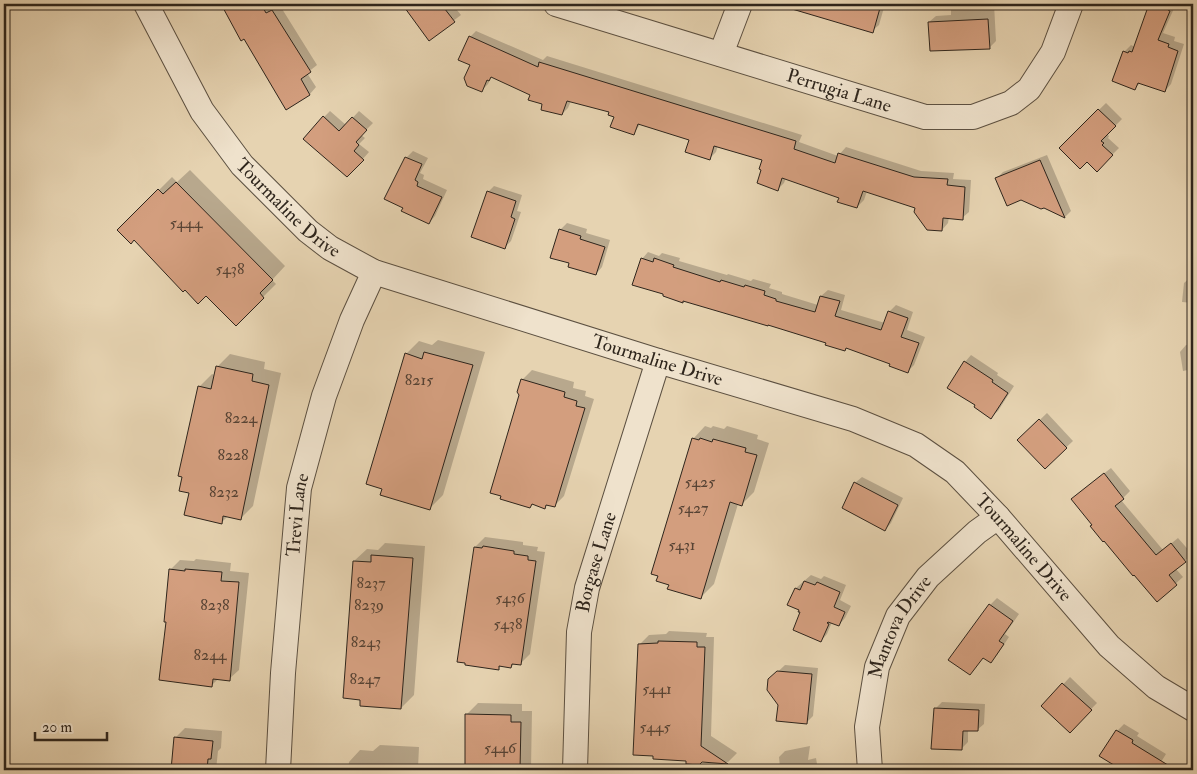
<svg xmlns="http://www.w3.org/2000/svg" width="1197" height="774" viewBox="0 0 1197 774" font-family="'IM FELL Double Pica',serif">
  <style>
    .shadow { fill: #0003 }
    .building { fill: #d39e7e; stroke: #2e251c }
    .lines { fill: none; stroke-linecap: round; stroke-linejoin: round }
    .street-casing { stroke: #5c5041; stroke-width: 26 }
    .street { stroke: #efe2cc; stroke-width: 24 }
    .labels { text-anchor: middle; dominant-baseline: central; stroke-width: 4; stroke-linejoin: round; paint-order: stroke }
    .number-label { font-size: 16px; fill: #574334 }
    .street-label { font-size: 19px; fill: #2e251c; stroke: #efe2cc }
  </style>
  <rect width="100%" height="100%" fill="#e6d3b1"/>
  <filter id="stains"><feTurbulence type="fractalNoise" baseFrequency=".004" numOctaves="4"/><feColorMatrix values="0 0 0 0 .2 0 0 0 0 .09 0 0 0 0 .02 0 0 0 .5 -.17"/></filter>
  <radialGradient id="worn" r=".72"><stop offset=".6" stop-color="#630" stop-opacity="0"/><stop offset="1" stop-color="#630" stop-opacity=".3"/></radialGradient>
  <!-- shadow -->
  <g class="shadow">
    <path d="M223,4H270L272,8L279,4L317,65L307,73L316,87L310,94L286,109L245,38L241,39Z"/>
    <path d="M404,4H452L461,15L429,39Z"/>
    <path d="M810,4H885L879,25L872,31L808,13Z"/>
    <path d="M953,4H994L996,41L989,48L929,22L936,16L951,15V6Z"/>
    <path d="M1140,4H1176L1163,33L1175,37L1174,41L1184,44L1171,84L1165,91L1140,83L1135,88L1124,52L1131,45L1135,47L1148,11L1139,7Z"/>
    <path d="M476,31L543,60L547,56L802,135L799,142L838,156L846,147L921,171L954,173L953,179L971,180L969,212L962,218L949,217L948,223L942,230L916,207L867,191L864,200L857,207L840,197L786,178L784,183L778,189L763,159L718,145L716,152L709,159L691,139L641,123L634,133L610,112L571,101L568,108L562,114L531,94L492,76L488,84L481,91L471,65L470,37Z"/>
    <path d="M1106,103L1122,119L1107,134L1109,136L1108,138L1119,148L1097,170L1087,161L1060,148Z"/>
    <path d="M330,111L346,125L359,111L373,123L361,135L365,138L359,144L369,152L354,169L324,117Z"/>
    <path d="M413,151L428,158L420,173L424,175L423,179L447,190L435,216L429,223L404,207L386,198L406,158Z"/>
    <path d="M1047,155L1071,211L1065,217L997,178L1003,172Z"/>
    <path d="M190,170L285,266L272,280L276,284L236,324L206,294L134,238L119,230L172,177L177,182Z"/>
    <path d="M494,186L522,195L517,211L521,212L511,241L505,247L488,192Z"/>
    <path d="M567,223L587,229L586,233L610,240L602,267L596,274L570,263L560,230Z"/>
    <path d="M648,252L659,256L662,253L680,258L679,261L727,275L728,274L751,281L753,279L771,284L769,288L782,292V294L818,305L821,296L828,290L845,295L841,310L885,323L889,312L896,305L913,312L907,330L925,337L914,365L908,371L892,363L827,342L642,259Z"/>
    <path d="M1191,277H1193V303L1182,302L1184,283Z"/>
    <path d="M438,340L485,352L443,495L430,508L406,354L419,341L432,345Z"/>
    <path d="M1193,344V369L1183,371L1180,352L1186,345Z"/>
    <path d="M230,354L265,362L264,369L281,373L253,506L240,519L228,516L221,523L191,492L199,387L212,374L215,375L217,367Z"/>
    <path d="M971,355L998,373L997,375L1014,386L998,411L991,417L965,362Z"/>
    <path d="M532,370L574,382L573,388L586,391L585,396L594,399L564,496L554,506L548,504L544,507L533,504L530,507L520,395L522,380Z"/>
    <path d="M1047,413L1073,441L1045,467L1019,440Z"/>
    <path d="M705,426L711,428L713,426L724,429L727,426L758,435L757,439L769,443L754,492L741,505L738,504L714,584L701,597L693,439Z"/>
    <path d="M1111,468L1130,491L1121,500L1163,550L1178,538L1192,554L1176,569L1183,577L1157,600L1094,525L1079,493Z"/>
    <path d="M862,477L903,498L891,523L885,530L855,483Z"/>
    <path d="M485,537L523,542V545L538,547L537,551L545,552L530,654L520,664L515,663L511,667L502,665L498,669L475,547Z"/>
    <path d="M385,543L425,546L414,695L401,708L354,561L367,549L378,550Z"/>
    <path d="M196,559L231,563L230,571L249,573L239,670L229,679L219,678L212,685L168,621L170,570L180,560L194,561Z"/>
    <path d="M811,575L821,579L824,576L846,585L840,600L851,606L845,618L839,625L832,622L827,634L821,641L802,612L796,588Z"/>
    <path d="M997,598L1019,614L1005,634L1009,637L997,655L990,661L984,657L970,674L990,605Z"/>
    <path d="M669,631L707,633L706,637H714L711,736L737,753L728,762L702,761L639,645L649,635L666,634Z"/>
    <path d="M785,665L818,668L813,716L806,723L779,705L769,680Z"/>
    <path d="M1070,677L1097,703L1070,731L1043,706Z"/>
    <path d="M942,702L985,704L984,724L977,730H968V742L961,749L932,748L935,709Z"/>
    <path d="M478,703L522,704V711H532L531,770H466V715Z"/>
    <path d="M1124,724L1139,733L1137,736L1166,754L1156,770H1119L1116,768L1117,766L1101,756L1117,731Z"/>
    <path d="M185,728L222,731L221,748L218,751L216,770H168L171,767L175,738Z"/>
    <path d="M380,745L419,747L418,768L428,770H348L349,762L360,750L373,751Z"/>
    <path d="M810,746L808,760L816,758L818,770H779L780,768L779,757L785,751Z"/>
  </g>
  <!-- building -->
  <g class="building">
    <path d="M221,4H261L266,13L272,10L311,72L301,79L310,95L286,110L244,39L241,41Z"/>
    <path d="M402,4H441L455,22L429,41Z"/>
    <path d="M793,4H867L880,8L873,33L792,9Z"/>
    <path d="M1149,4H1171L1168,10L1170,11L1158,40L1169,44L1168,47L1178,51L1165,92L1138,83L1135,90L1112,81L1123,51L1128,53L1129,51L1132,52Z"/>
    <path d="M988,19L990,49L930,51L928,22Z"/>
    <path d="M469,36L538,67L539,62L796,141L794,149L835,163L838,153L914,177L948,179L947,185L965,187L963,220L943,218L942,231L927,230L914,212L915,208L863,191L857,208L837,202L839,198L782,178L778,191L757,183L761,170L759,169L762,160L714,146L710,160L685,152L689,140L638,124L634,135L610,127L614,117L608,115L609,112L567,101L562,115L541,110L542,104L528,100L530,95L491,77L489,81L487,80L482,92L467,86L464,78L470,65L458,60Z"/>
    <path d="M1098,109L1116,126L1101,141L1104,143L1102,145L1113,155L1097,172L1087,162L1080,169L1059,148Z"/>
    <path d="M323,116L339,131L352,117L367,130L356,142L359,145L354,151L364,160L347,177L303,139Z"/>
    <path d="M405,157L422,164L415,180L418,182L417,186L442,197L429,224L401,211L403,208L384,199Z"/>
    <path d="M1040,160L1065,218L1044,208L1041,209L1021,200L1007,206L995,178Z"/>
    <path d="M176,182L273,280L260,293L264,298L236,326L206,296L198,304L185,290L183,292L134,240L131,244L117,230L158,189L163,194Z"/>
    <path d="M487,191L516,201L511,217L515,219L505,249L471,237Z"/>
    <path d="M559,229L581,236L580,239L605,247L596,275L568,267L569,263L550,258Z"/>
    <path d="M641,258L653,262L654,258L674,265L673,267L720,282L721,280L744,287L745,285L765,291L764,295L776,299V301L815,312L820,296L840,301L835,316L881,330L888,311L908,318L901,337L919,343L908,373L889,366L890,364L846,348L845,351L825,345L826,343L768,325V326L683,301V303L663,296V294L632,285Z"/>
    <path d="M424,352L473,365L430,510L380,495L382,489L366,484L405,353L422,359Z"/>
    <path d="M964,361L993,380L992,382L1008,393L991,419L974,407L975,405L947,388Z"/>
    <path d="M216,366L253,374L252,381L269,385L241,520L223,516L222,524L184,515L189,493L179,491L182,477L178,476L198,386L211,389Z"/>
    <path d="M521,379L565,392L564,397L577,401L576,406L585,408L555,507L546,505L545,509L532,504L530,508L500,499L501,496L490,493L519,395L517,392Z"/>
    <path d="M1039,419L1067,448L1045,469L1017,440Z"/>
    <path d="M692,438L699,440L700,438L712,442L713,439L746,448L745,452L757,455L742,506L730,502L701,599L667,589L669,585L656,581L658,576L651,574Z"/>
    <path d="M1104,473L1124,499L1115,506L1156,555L1171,543L1186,562L1169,575L1177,585L1157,602L1134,575L1133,576L1104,541L1103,542L1090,526L1092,525L1071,499Z"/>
    <path d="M854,482L898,505L885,531L842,508Z"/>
    <path d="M483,546L514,551V554L528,556V560L536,561L521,665L512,664L511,668L499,666V670L465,665V663L457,662L474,547L482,548Z"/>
    <path d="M371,555L413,558L401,709L360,706V700L343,698L353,561L371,562Z"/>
    <path d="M169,569L185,571V569L222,572L221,581L239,582L230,681L213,679L212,687L159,680L166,622H164Z"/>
    <path d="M804,581L815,585L817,582L840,592L834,607L845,612L839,626L828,622L827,623L829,624L821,642L793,630L800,612H798L799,610L787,605L795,588L800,590Z"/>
    <path d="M989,604L1013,621L999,641L1004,644L991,663L983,658L970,675L948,660Z"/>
    <path d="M658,641L697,642V647H705L701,746L728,764L702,762L699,765L686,764V761L653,759V756L633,755L638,644L658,643Z"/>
    <path d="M777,671L812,674L807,724L776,721L778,705L767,690L768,679Z"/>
    <path d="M1062,683L1092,710L1070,733L1041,706Z"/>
    <path d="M934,708L979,710L978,731H963L962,750L931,749Z"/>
    <path d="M465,714L511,715V722H521L520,770H465Z"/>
    <path d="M1116,730L1133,740L1132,743L1176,770H1122L1099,756Z"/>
    <path d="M174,737L213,741L211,759H208L207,770H171Z"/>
  </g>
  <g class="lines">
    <defs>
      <g id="street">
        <path id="s1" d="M146,4L202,111L242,165L308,231L330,248L374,272L658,361L853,419L916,445L955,472L998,517L1109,646L1156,687L1193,709"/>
        <path id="s2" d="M556,4L925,117H973L1011,103L1029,89L1053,52L1071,4"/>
        <path d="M721,54L740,4"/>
        <path id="s3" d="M278,770L283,673L299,488L324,396L352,320L374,272"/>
        <path id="s4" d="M575,770L579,632L587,588L658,361"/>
        <path id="s5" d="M870,770L867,727L877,667L898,616L928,577L977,532L998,517"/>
      </g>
    </defs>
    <!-- street casing -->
    <use href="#street" class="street-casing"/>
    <!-- street -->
    <use href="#street" class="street"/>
  </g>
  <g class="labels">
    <!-- number labels -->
    <g class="number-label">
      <text x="186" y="223">5444</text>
      <text x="230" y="269">5438</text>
      <text x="419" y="380">8215</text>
      <text x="241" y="418">8224</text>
      <text x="233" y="455">8228</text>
      <text x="700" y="482">5425</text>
      <text x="224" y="492">8232</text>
      <text x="693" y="508">5427</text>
      <text x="682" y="545">5431</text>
      <text x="371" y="583">8237</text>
      <text x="510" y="598">5436</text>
      <text x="215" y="605">8238</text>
      <text x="369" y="605">8239</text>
      <text x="508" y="624">5438</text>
      <text x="366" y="642">8243</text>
      <text x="210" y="655">8244</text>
      <text x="365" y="679">8247</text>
      <text x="657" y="689">5441</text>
      <text x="655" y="727">5445</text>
      <text x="500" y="748">5446</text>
    </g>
    <!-- street labels -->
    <g class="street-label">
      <text stroke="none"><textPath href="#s2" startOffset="296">Perrugia Lane</textPath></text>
      <text stroke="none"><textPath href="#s1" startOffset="251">Tourmaline Drive</textPath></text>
      <text stroke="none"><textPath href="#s1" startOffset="656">Tourmaline Drive</textPath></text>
      <text stroke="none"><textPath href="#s3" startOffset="256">Trevi Lane</textPath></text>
      <text stroke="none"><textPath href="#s1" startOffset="1078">Tourmaline Drive</textPath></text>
      <text stroke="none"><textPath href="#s4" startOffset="210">Borgase Lane</textPath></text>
      <text stroke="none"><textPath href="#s5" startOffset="150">Mantova Drive</textPath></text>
    </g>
  </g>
  <!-- margin -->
  <rect width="1197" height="774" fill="none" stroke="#e6d3b1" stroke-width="20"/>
  <rect x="5" y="5" width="1187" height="764" fill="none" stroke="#2e251c" stroke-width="2.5"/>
  <rect x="10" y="10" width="1177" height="754" fill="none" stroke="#2e251c"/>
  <!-- scale -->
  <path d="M35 732v8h72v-8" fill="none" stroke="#2e251c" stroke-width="2.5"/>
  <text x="42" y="732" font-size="15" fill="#2e251c" stroke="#efe2cc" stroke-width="4" paint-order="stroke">20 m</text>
  <rect width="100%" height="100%" filter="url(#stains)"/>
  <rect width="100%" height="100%" fill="url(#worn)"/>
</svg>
